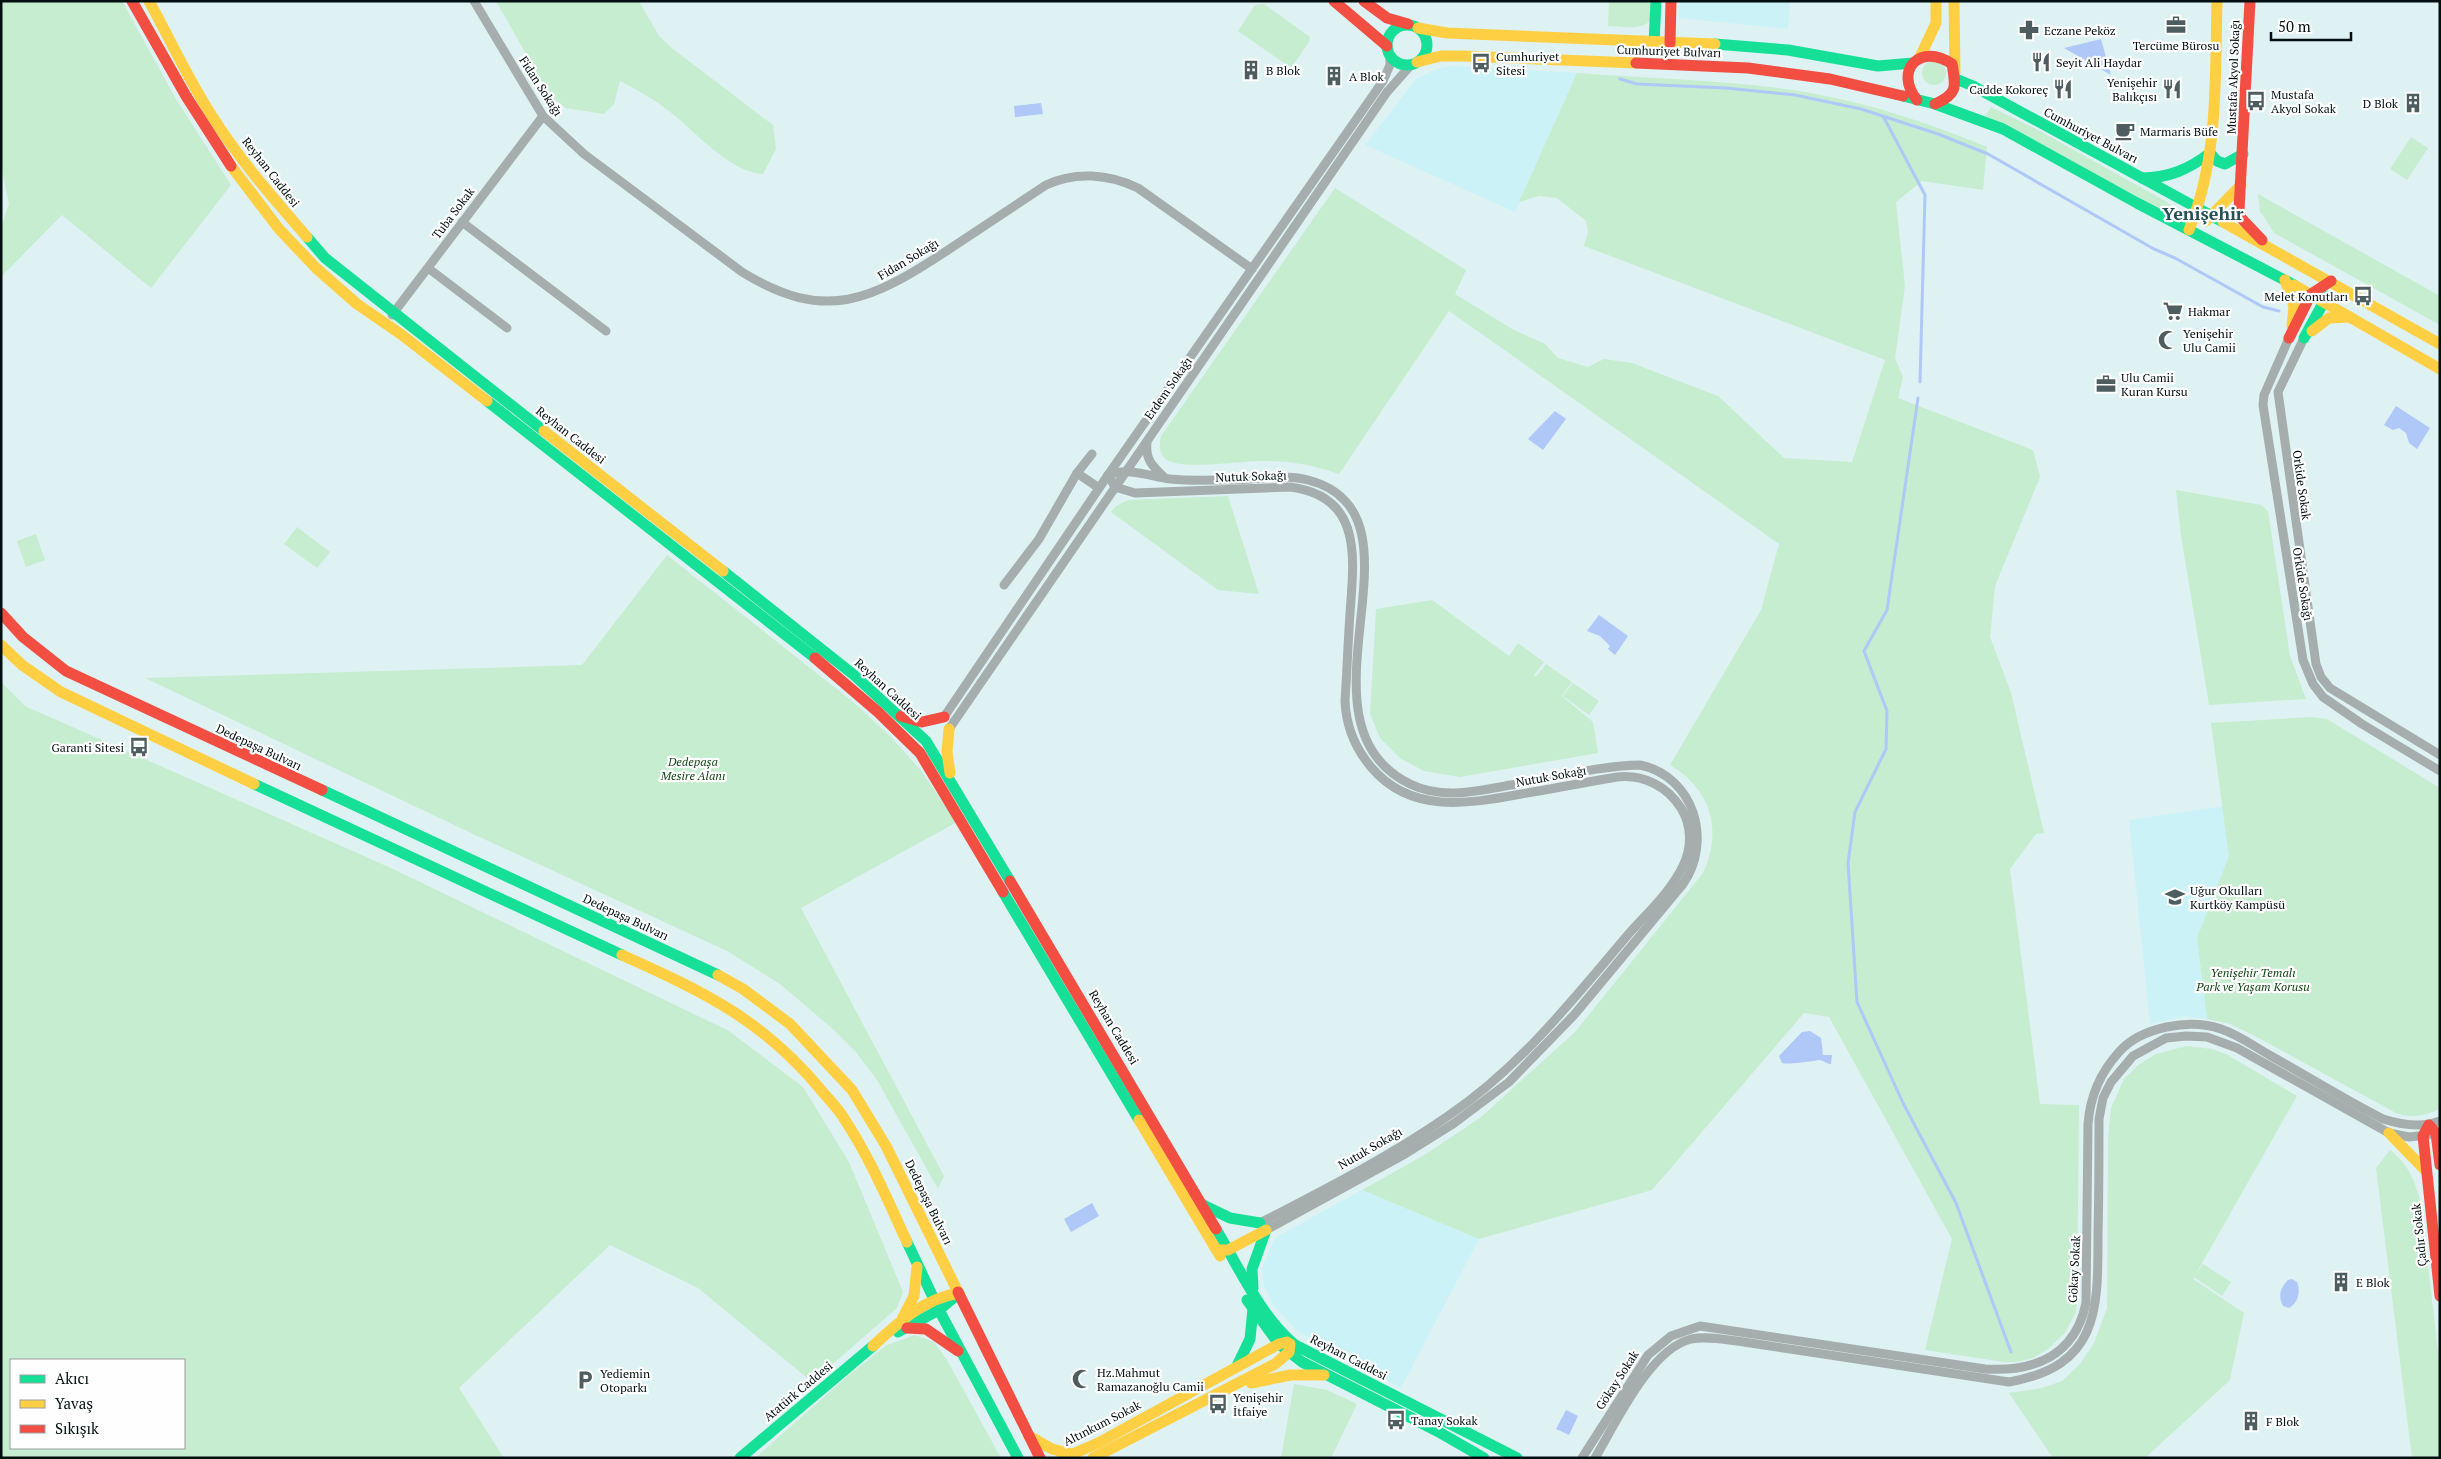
<svg xmlns="http://www.w3.org/2000/svg" width="2441" height="1459" viewBox="0 0 2441 1459" font-family="'PT Serif',serif">
  <style>
    .built { fill: #caf2f7 }
    .green { fill: #c6edcf; fill-rule: evenodd }
    .water { fill: #afc8f7 }
    .lines { fill: none; stroke-linecap: round; stroke-linejoin: round }
    .stream { stroke: #afc8f7; stroke-width: 3 }
    .street { stroke: #a6aead; stroke-width: 9 }
    .fast { stroke: #16e098; stroke-width: 11 }
    .slow { stroke: #ffcf43; stroke-width: 11 }
    .jam { stroke: #f24e42; stroke-width: 11 }
    .labels { text-anchor: middle; dominant-baseline: central; stroke-width: 4.5; stroke-linejoin: round; paint-order: stroke }
    .poi-label { font-size: 12px; fill: #010f11; stroke: #fefefe; text-anchor: start }
    .street-label { font-size: 12px; fill: #010f11; stroke: #fefefe }
    .park-label { font-size: 12px; font-style: italic; fill: #134516; stroke: #fefefe }
    .district-label { font-size: 18px; font-weight: bold; fill: #255055; stroke: #fefefe }
  </style>
  <rect width="100%" height="100%" fill="#def2f4"/>
  <!-- built -->
  <g class="built">
    <path d="M1679,1H1790L1788,29L1679,18Z"/>
    <path d="M1451,66L1577,73L1515,212L1365,145L1416,79L1437,69Z"/>
    <path d="M2224,806L2229,856L2197,938L2207,1019L2185,1016L2150,1024L2129,820Z"/>
    <path d="M1362,1190L1479,1239L1401,1388L1297,1331L1275,1307L1265,1288L1262,1275L1263,1265L1275,1238Z"/>
  </g>
  <!-- green -->
  <g class="green">
    <path d="M1,1H122L176,99L231,185L151,288L62,215L1,277V227L9,204L1,165Z"/>
    <path d="M496,1H639L659,36L673,49L773,125L776,149L763,174C729,172 695,131 669,111C654,99 637,90 620,81L614,104L604,114L566,108L549,95Z"/>
    <path d="M1609,1H1651C1651,6 1652,13 1651,18C1646,32 1619,26 1608,26Z"/>
    <path d="M1264,4L1310,37L1309,42L1291,68L1238,31L1255,5Z"/>
    <circle cx="1934" cy="73" r="12"/>
    <path d="M1577,73C1654,79 1741,80 1816,94C1875,105 1931,124 1987,147L1983,190L1922,181L1896,202L1905,286L1895,358L1903,377L1898,398L2033,450L2040,477L1995,586L1990,637L2011,693L2044,833L2036,834L2010,869L2040,1104L2079,1105L2077,1303L2076,1312L2065,1333L2048,1349L2033,1358L2016,1362H2004L1925,1350L1952,1239L1829,1017L1804,1013L1652,1190L1479,1239L1362,1190L1426,1154L1481,1117L1575,1032L1703,873C1723,830 1711,789 1670,765L1761,610L1779,544L1449,311L1339,474C1312,465 1292,461 1263,461C1242,461 1183,470 1167,460C1159,455 1159,444 1161,436L1335,188L1466,270L1455,294L1514,330L1545,344L1558,358L1588,367L1604,359L1632,363L1718,396L1784,458L1852,462L1885,360L1584,246L1588,232L1586,221L1557,198L1539,196L1519,202Z"/>
    <path d="M1991,107L2038,130L2167,202L2173,207V212L2170,214L1985,116Z"/>
    <path d="M2411,137L2428,148L2407,180L2390,169Z"/>
    <path d="M2258,194L2440,296V325L2274,233L2260,211Z"/>
    <path d="M2176,490L2261,505L2268,511L2290,656L2306,699L2209,705L2181,536Z"/>
    <path d="M1228,496L1259,594L1218,590L1111,512L1116,506L1128,500Z"/>
    <path d="M297,527L330,552L317,568L284,544Z"/>
    <path d="M36,534L45,560L26,567L17,541Z"/>
    <path d="M667,555L852,701L889,735L919,768L957,822L801,908L944,1176L938,1189L877,1080L855,1051L835,1031L780,984L727,951L473,834L145,678L582,665Z"/>
    <path d="M1432,600L1509,656L1518,643L1544,662L1534,675L1536,677L1546,664L1572,682L1562,696L1593,722L1598,753L1460,777L1424,771L1401,759L1380,738L1370,714L1376,609Z"/>
    <path d="M1,682L25,706L391,868L729,1031L803,1087L849,1162L903,1292L897,1308L812,1382L698,1288L610,1245L459,1388L504,1458H1ZM11,1360H184V1448H11Z"/>
    <path d="M1573,683L1599,701L1589,715L1563,696Z"/>
    <path d="M2311,717L2327,719L2440,788V1109C2423,1116 2413,1119 2396,1113L2255,1036L2230,1024L2207,1019L2197,938L2229,856L2211,723Z"/>
    <path d="M2186,1046L2212,1049L2226,1054L2297,1096L2193,1279L2244,1313L2230,1380L2145,1458H2053L2009,1393L2042,1388L2062,1381L2080,1364L2094,1343L2107,1308L2108,1140L2111,1108L2124,1079L2138,1065L2156,1054Z"/>
    <path d="M2390,1150C2409,1165 2415,1181 2421,1204L2440,1370V1458H2412L2376,1168Z"/>
    <path d="M2203,1264L2231,1282L2222,1296L2194,1277Z"/>
    <path d="M915,1335L934,1342L947,1360L1001,1458H755L849,1375L887,1345Z"/>
    <path d="M1294,1384L1327,1390L1357,1404L1331,1458H1281Z"/>
  </g>
  <!-- water -->
  <g class="water">
    <path d="M2101,39L2111,75L2064,48Z"/>
    <path d="M1041,103L1043,114L1015,117L1014,106Z"/>
    <path d="M2396,406L2430,428L2417,449L2409,443L2406,433L2399,428L2393,430L2384,425Z"/>
    <path d="M1555,411L1566,419L1543,450L1528,439Z"/>
    <path d="M1599,615L1628,636L1615,655L1608,649L1610,646L1600,636L1587,631Z"/>
    <path d="M1810,1031L1821,1038L1823,1055H1832L1831,1064C1826,1064 1824,1060 1819,1060C1813,1061 1787,1065 1782,1063L1779,1056L1802,1032Z"/>
    <path d="M1092,1203L1099,1216L1071,1232L1064,1219Z"/>
    <path d="M2288,1280L2292,1279L2297,1282C2301,1292 2298,1303 2289,1308L2283,1306C2278,1296 2280,1288 2288,1280Z"/>
    <path d="M1566,1410L1578,1416L1569,1435L1556,1429Z"/>
  </g>
  <g class="lines">
    <!-- stream -->
    <g class="stream">
      <path d="M1620,79L1637,84L1726,88L1795,95L1861,109L1938,134L1988,154L2154,249L2175,258L2263,307L2279,311"/>
      <path d="M1883,116L1925,195L1920,382"/>
      <path d="M1918,398L1887,610L1864,651L1887,711L1886,749L1855,812L1848,863L1857,1002L1903,1103L1956,1203L2011,1352"/>
    </g>
    <!-- street -->
    <g class="street">
      <path d="M474,1L543,116L584,154L742,272C826,324 872,300 948,250C980,229 1013,207 1046,185C1075,171 1109,174 1138,188L1252,269"/>
      <path d="M462,222L606,331"/>
      <path d="M428,268L507,328"/>
      <path d="M392,315L543,116"/>
      <path d="M2289,338L2264,395L2263,405L2303,660L2313,684L2323,697L2362,724L2440,771"/>
      <path d="M2304,338L2278,392L2316,664L2321,677L2330,688L2440,755"/>
      <path d="M1147,442C1145,459 1152,466 1164,477"/>
      <path d="M1077,473L1099,488"/>
      <path d="M1108,475C1129,467 1149,476 1170,479C1190,481 1210,480 1229,480C1256,480 1282,473 1308,480C1439,514 1283,722 1410,784C1443,800 1477,791 1511,785C1553,778 1597,766 1640,765C1694,776 1713,841 1683,884L1574,1015L1509,1082L1453,1124L1405,1154L1266,1230"/>
      <path d="M1108,475L1115,487L1135,493L1290,487C1363,496 1354,558 1350,613C1348,642 1347,671 1345,701C1346,725 1355,748 1371,767C1412,816 1472,803 1527,793C1557,788 1587,782 1617,777C1643,774 1667,786 1681,808C1692,826 1692,847 1683,866C1670,893 1645,915 1626,937C1571,1002 1519,1068 1448,1116C1389,1157 1324,1190 1260,1223"/>
      <path d="M1004,585L1039,539L1077,473L1092,454"/>
      <path d="M944,717L1108,475L1383,81L1390,65V54"/>
      <path d="M949,729L1387,92L1411,65"/>
      <path d="M1582,1458L1648,1355L1671,1336L1700,1326L1985,1369C2034,1372 2075,1356 2086,1303L2088,1124C2090,1096 2100,1073 2119,1052C2141,1027 2190,1018 2221,1029C2239,1035 2255,1047 2271,1056C2309,1077 2345,1100 2383,1119C2402,1125 2422,1128 2440,1121"/>
      <path d="M1595,1458C1616,1423 1650,1349 1691,1339C1706,1336 1722,1339 1737,1341L2009,1382C2100,1366 2098,1309 2098,1233C2099,1195 2099,1157 2099,1119L2103,1098L2111,1082L2133,1056L2166,1038L2186,1036L2207,1037L2237,1048L2389,1133L2409,1137L2428,1135"/>
    </g>
    <!-- fast -->
    <g class="fast">
      <circle cx="1407" cy="45" r="20"/>
      <path d="M1654,43L1656,1"/>
      <path d="M1715,44L1788,50L1878,66L1913,63"/>
      <path d="M1956,79L1973,86L2223,222"/>
      <path d="M1903,96L1935,104L2003,129L2137,203L2294,285"/>
      <path d="M2210,153L2217,161L2225,164L2243,154"/>
      <path d="M2142,178C2169,178 2189,169 2210,153"/>
      <path d="M307,237L325,258L544,431"/>
      <path d="M2304,338L2327,296"/>
      <path d="M487,401L815,658"/>
      <path d="M723,571L854,675L926,741L1010,881"/>
      <path d="M254,784L622,955"/>
      <path d="M322,790L718,975"/>
      <path d="M1003,892L1139,1120"/>
      <path d="M1203,1205L1230,1218L1260,1223"/>
      <path d="M1216,1229C1238,1266 1261,1317 1295,1345L1517,1458"/>
      <path d="M907,1242L939,1310L1018,1458"/>
      <path d="M1253,1288L1252,1269L1266,1230"/>
      <path d="M1247,1300L1279,1344L1302,1362L1437,1431L1484,1458"/>
      <path d="M898,1332L939,1310L959,1293"/>
      <path d="M1237,1366L1250,1339L1253,1309"/>
      <path d="M740,1458L873,1346"/>
    </g>
    <!-- slow -->
    <g class="slow">
      <path d="M149,1C170,39 188,79 212,116C239,159 273,198 307,237"/>
      <path d="M1954,1L1955,72"/>
      <path d="M1418,28L1447,33L1715,44"/>
      <path d="M1920,57L1936,23V1"/>
      <path d="M1417,62L1441,56H1463L1636,63"/>
      <path d="M231,166L279,229L316,268L357,304L402,335L487,401"/>
      <path d="M2206,221L2241,185"/>
      <path d="M2223,222L2440,344"/>
      <path d="M2189,230C2219,157 2215,78 2217,1"/>
      <path d="M2285,280L2294,306L2292,326"/>
      <path d="M2294,285L2440,369"/>
      <path d="M2312,331L2329,318L2350,317"/>
      <path d="M544,431L723,571"/>
      <path d="M1,645L22,665L61,692L254,784"/>
      <path d="M949,729L947,752L950,773"/>
      <path d="M622,955C704,992 762,1019 821,1090C829,1100 839,1109 845,1120C870,1158 888,1201 907,1242"/>
      <path d="M718,975L743,989L790,1024L852,1090L886,1146L958,1292"/>
      <path d="M1139,1120L1220,1256"/>
      <path d="M2389,1133L2426,1171"/>
      <path d="M1220,1250H1228L1266,1230"/>
      <path d="M903,1317L914,1296L917,1267"/>
      <path d="M873,1346C899,1322 923,1299 959,1293"/>
      <path d="M1251,1383L1291,1375H1324"/>
      <path d="M1029,1436L1052,1449L1072,1454"/>
      <path d="M1064,1458L1100,1442L1279,1344L1287,1342"/>
      <path d="M1093,1458L1275,1364L1289,1352L1290,1344"/>
    </g>
    <!-- jam -->
    <g class="jam">
      <path d="M132,1L186,96L231,166"/>
      <path d="M1334,1L1387,46"/>
      <path d="M1364,1L1387,18L1408,24"/>
      <path d="M2250,1L2239,210L2241,218L2262,240"/>
      <path d="M1670,43L1671,1"/>
      <path d="M1636,63L1748,68L1830,79L1903,96"/>
      <path d="M1917,100C1893,70 1921,42 1952,64C1956,87 1958,94 1935,104"/>
      <path d="M2289,338L2311,294L2331,281"/>
      <path d="M1,613L23,637L66,671L322,790"/>
      <path d="M815,658L878,712L920,753L1003,892"/>
      <path d="M901,716L922,722L944,717"/>
      <path d="M1010,881L1216,1229"/>
      <path d="M2440,1165L2436,1133L2429,1125L2423,1136L2440,1296"/>
      <path d="M958,1292L1040,1458"/>
      <path d="M907,1328L926,1329L958,1351"/>
    </g>
  </g>
  <!-- icons -->
  <defs>
    <symbol id="office-bare" viewBox="-9 -9 18 18"><path d="M-6-3h4V-5.5h4V-3h4V5H-6ZM-1-4.5V-3h2v-1.5ZM-6 0V1H6V0Z" fill="#4e5e60" stroke="#fefefe" stroke-width="2.5" paint-order="stroke"/></symbol>
    <symbol id="pharmacy-bare" viewBox="-9 -9 18 18"><path d="M-2-6h4v4h4v4h-4v4h-4v-4h-4v-4h4Z" fill="#4e5e60" stroke="#fefefe" stroke-width="2.5" paint-order="stroke"/></symbol>
    <symbol id="restaurant-bare" viewBox="-9 -9 18 18"><path d="M-5-6h1v4h1v-4h1v4h1v-4h1v5L-1.5 .5V6h-2V.5L-5-1ZM5-6V6H3V1.5H1.5Q1.5-4 5-6Z" fill="#4e5e60" stroke="#fefefe" stroke-width="2.5" paint-order="stroke"/></symbol>
    <symbol id="bus-bare" viewBox="-9 -9 18 18"><path d="M-5-6H5V4H4V6H2V4H-2V6H-4V4H-5ZM-3.5-4V0h7V-4ZM-3.5 1.2v1.5H-2V1.2ZM2 1.2v1.5H3.5V1.2Z" fill="#4e5e60" stroke="#fefefe" stroke-width="2.5" paint-order="stroke"/></symbol>
    <symbol id="building-bare" viewBox="-9 -9 18 18"><path d="M-4-6H4V6H1V3H-1V6H-4ZM-2.5-4.3h1.7v1.8h-1.7ZM.8-4.3h1.7v1.8H.8ZM-2.5-1h1.7V.8h-1.7ZM.8-1h1.7V.8H.8Z" fill="#4e5e60" stroke="#fefefe" stroke-width="2.5" paint-order="stroke"/></symbol>
    <symbol id="cafe-bare" viewBox="-9 -9 18 18"><path d="M-5.5-4.5H6V0H3Q3 3.5 0 3.5H-2.5Q-5.5 3.5-5.5 0ZM3-3.2v2h1.7v-2ZM-6 4.5H4V6H-6Z" fill="#4e5e60" stroke="#fefefe" stroke-width="2.5" paint-order="stroke"/></symbol>
    <symbol id="supermarket-bare" viewBox="-9 -9 18 18"><path d="M-6-5.5h2.5l.6 2H6L4.5 2H-2.5L-4.4-4H-6ZM-1.5 3.2a1.3 1.3 0 1 0 .1 0ZM3 3.2a1.3 1.3 0 1 0 .1 0Z" fill="#4e5e60" stroke="#fefefe" stroke-width="2.5" paint-order="stroke"/></symbol>
    <symbol id="mosque-bare" viewBox="-9 -9 18 18"><path d="M3.5-4.9A6 6 0 1 0 3.5 4.9A5 5 0 1 1 3.5-4.9Z" fill="#4e5e60" stroke="#fefefe" stroke-width="2.5" paint-order="stroke"/></symbol>
    <symbol id="school-bare" viewBox="-9 -9 18 18"><path d="M0-5L7-2L0 1L-7-2ZM-4 1L0 2.5L4 1V4Q0 6-4 4Z" fill="#4e5e60" stroke="#fefefe" stroke-width="2.5" paint-order="stroke"/></symbol>
    <symbol id="parking-bare" viewBox="-9 -9 18 18"><path d="M-3.5-5.5H1a3.5 3.5 0 0 1 0 7H-1V5.5H-3.5ZM-1-3.4V-.6H.8a1.4 1.4 0 0 0 0-2.8Z" fill="#4e5e60" stroke="#fefefe" stroke-width="2.5" paint-order="stroke"/></symbol>
  </defs>
  <g fill-rule="evenodd">
    <use href="#office-bare" x="2162" y="11" width="28" height="28"/>
    <use href="#pharmacy-bare" x="2015" y="16" width="28" height="28"/>
    <use href="#restaurant-bare" x="2027" y="48" width="28" height="28"/>
    <use href="#bus-bare" x="1467" y="49" width="28" height="28"/>
    <use href="#building-bare" x="1237" y="56" width="28" height="28"/>
    <use href="#building-bare" x="1320" y="62" width="28" height="28"/>
    <use href="#restaurant-bare" x="2049" y="75" width="28" height="28"/>
    <use href="#restaurant-bare" x="2158" y="75" width="28" height="28"/>
    <use href="#bus-bare" x="2242" y="87" width="28" height="28"/>
    <use href="#building-bare" x="2399" y="89" width="28" height="28"/>
    <use href="#cafe-bare" x="2111" y="117" width="28" height="28"/>
    <use href="#bus-bare" x="2349" y="282" width="28" height="28"/>
    <use href="#supermarket-bare" x="2159" y="297" width="28" height="28"/>
    <use href="#mosque-bare" x="2154" y="326" width="28" height="28"/>
    <use href="#office-bare" x="2092" y="370" width="28" height="28"/>
    <use href="#bus-bare" x="125" y="733" width="28" height="28"/>
    <use href="#school-bare" x="2161" y="883" width="28" height="28"/>
    <use href="#building-bare" x="2327" y="1268" width="28" height="28"/>
    <use href="#mosque-bare" x="1068" y="1365" width="28" height="28"/>
    <use href="#parking-bare" x="571" y="1366" width="28" height="28"/>
    <use href="#bus-bare" x="1204" y="1390" width="28" height="28"/>
    <use href="#bus-bare" x="1382" y="1406" width="28" height="28"/>
    <use href="#building-bare" x="2237" y="1407" width="28" height="28"/>
  </g>
  <g class="labels">
    <!-- poi labels -->
    <g class="poi-label">
      <text x="2044" y="30">Eczane Peköz</text>
      <text x="2176" y="45" text-anchor="middle">Tercüme Bürosu</text>
      <text x="1496" y="56">Cumhuriyet<tspan x="1496" dy="14">Sitesi</tspan></text>
      <text x="2056" y="62">Seyit Ali Haydar</text>
      <text x="1266" y="70">B Blok</text>
      <text x="1349" y="76">A Blok</text>
      <text x="2157" y="82" text-anchor="end">Yenişehir<tspan x="2157" dy="14">Balıkçısı</tspan></text>
      <text x="2048" y="89" text-anchor="end">Cadde Kokoreç</text>
      <text x="2271" y="94">Mustafa<tspan x="2271" dy="14">Akyol Sokak</tspan></text>
      <text x="2398" y="103" text-anchor="end">D Blok</text>
      <text x="2140" y="131">Marmaris Büfe</text>
      <text x="2348" y="296" text-anchor="end">Melet Konutları</text>
      <text x="2188" y="311">Hakmar</text>
      <text x="2183" y="333">Yenişehir<tspan x="2183" dy="14">Ulu Camii</tspan></text>
      <text x="2121" y="377">Ulu Camii<tspan x="2121" dy="14">Kuran Kursu</tspan></text>
      <text x="124" y="747" text-anchor="end">Garanti Sitesi</text>
      <text x="2190" y="890">Uğur Okulları<tspan x="2190" dy="14">Kurtköy Kampüsü</tspan></text>
      <text x="2356" y="1282">E Blok</text>
      <text x="1097" y="1372">Hz.Mahmut<tspan x="1097" dy="14">Ramazanoğlu Camii</tspan></text>
      <text x="600" y="1373">Yediemin<tspan x="600" dy="14">Otoparkı</tspan></text>
      <text x="1233" y="1397">Yenişehir<tspan x="1233" dy="14">İtfaiye</tspan></text>
      <text x="1411" y="1420">Tanay Sokak</text>
      <text x="2266" y="1421">F Blok</text>
    </g>
    <!-- street labels -->
    <g class="street-label">
      <text transform="translate(1669 51) rotate(2)">Cumhuriyet Bulvarı</text>
      <text transform="translate(2233 77) rotate(-88)">Mustafa Akyol Sokağı</text>
      <text transform="translate(541 86) rotate(57)">Fidan Sokağı</text>
      <text transform="translate(2091 135) rotate(28)">Cumhuriyet Bulvarı</text>
      <text transform="translate(271 172) rotate(52)">Reyhan Caddesi</text>
      <text transform="translate(453 213) rotate(-53)">Tuba Sokak</text>
      <text transform="translate(908 259) rotate(-31)">Fidan Sokağı</text>
      <text transform="translate(1168 388) rotate(-55)">Erdem Sokağı</text>
      <text transform="translate(571 435) rotate(38)">Reyhan Caddesi</text>
      <text transform="translate(1251 476) rotate(-2)">Nutuk Sokağı</text>
      <text transform="translate(2302 485) rotate(82)">Orkide Sokak</text>
      <text transform="translate(2303 584) rotate(81)">Orkide Sokağı</text>
      <text transform="translate(888 689) rotate(42)">Reyhan Caddesi</text>
      <text transform="translate(259 747) rotate(25)">Dedepaşa Bulvarı</text>
      <text transform="translate(1551 776) rotate(-10)">Nutuk Sokağı</text>
      <text transform="translate(626 917) rotate(25)">Dedepaşa Bulvarı</text>
      <text transform="translate(1114 1027) rotate(59)">Reyhan Caddesi</text>
      <text transform="translate(1370 1148) rotate(-30)">Nutuk Sokağı</text>
      <text transform="translate(929 1202) rotate(64)">Dedepaşa Bulvarı</text>
      <text transform="translate(2419 1235) rotate(-96)">Çadır Sokak</text>
      <text transform="translate(2074 1269) rotate(-87)">Gökay Sokak</text>
      <text transform="translate(1349 1357) rotate(27)">Reyhan Caddesi</text>
      <text transform="translate(1617 1380) rotate(-57)">Gökay Sokak</text>
      <text transform="translate(798 1391) rotate(-40)">Atatürk Caddesi</text>
      <text transform="translate(1102 1423) rotate(-27)">Altınkum Sokak</text>
    </g>
    <!-- park labels -->
    <g class="park-label">
      <text x="693" y="761">Dedepaşa<tspan x="693" dy="14">Mesire Alanı</tspan></text>
      <text x="2253" y="972">Yenişehir Temalı<tspan x="2253" dy="14">Park ve Yaşam Korusu</tspan></text>
    </g>
    <!-- district labels -->
    <g class="district-label">
      <text x="2203" y="213">Yenişehir</text>
    </g>
  </g>
  <!-- border -->
  <rect width="2441" height="1459" fill="none" stroke="#010f11" stroke-width="5"/>
  <!-- legend -->
  <rect x="10" y="1359" width="175" height="90" fill="#fefefe" stroke="#999e9f"/>
  <rect x="20" y="1375" width="25" height="8" fill="#16e098" stroke="#999e9f"/>
  <text x="55" y="1384" font-size="15" fill="#010f11">Akıcı</text>
  <rect x="20" y="1400" width="25" height="8" fill="#ffcf43" stroke="#999e9f"/>
  <text x="55" y="1409" font-size="15" fill="#010f11">Yavaş</text>
  <rect x="20" y="1425" width="25" height="8" fill="#f24e42" stroke="#999e9f"/>
  <text x="55" y="1434" font-size="15" fill="#010f11">Sıkışık</text>
  <!-- scale -->
  <path d="M2271 32v8h80v-8" fill="none" stroke="#010f11" stroke-width="2.5"/>
  <text x="2278" y="32" font-size="15" fill="#010f11" stroke="#fefefe" stroke-width="4" paint-order="stroke">50 m</text>
</svg>
